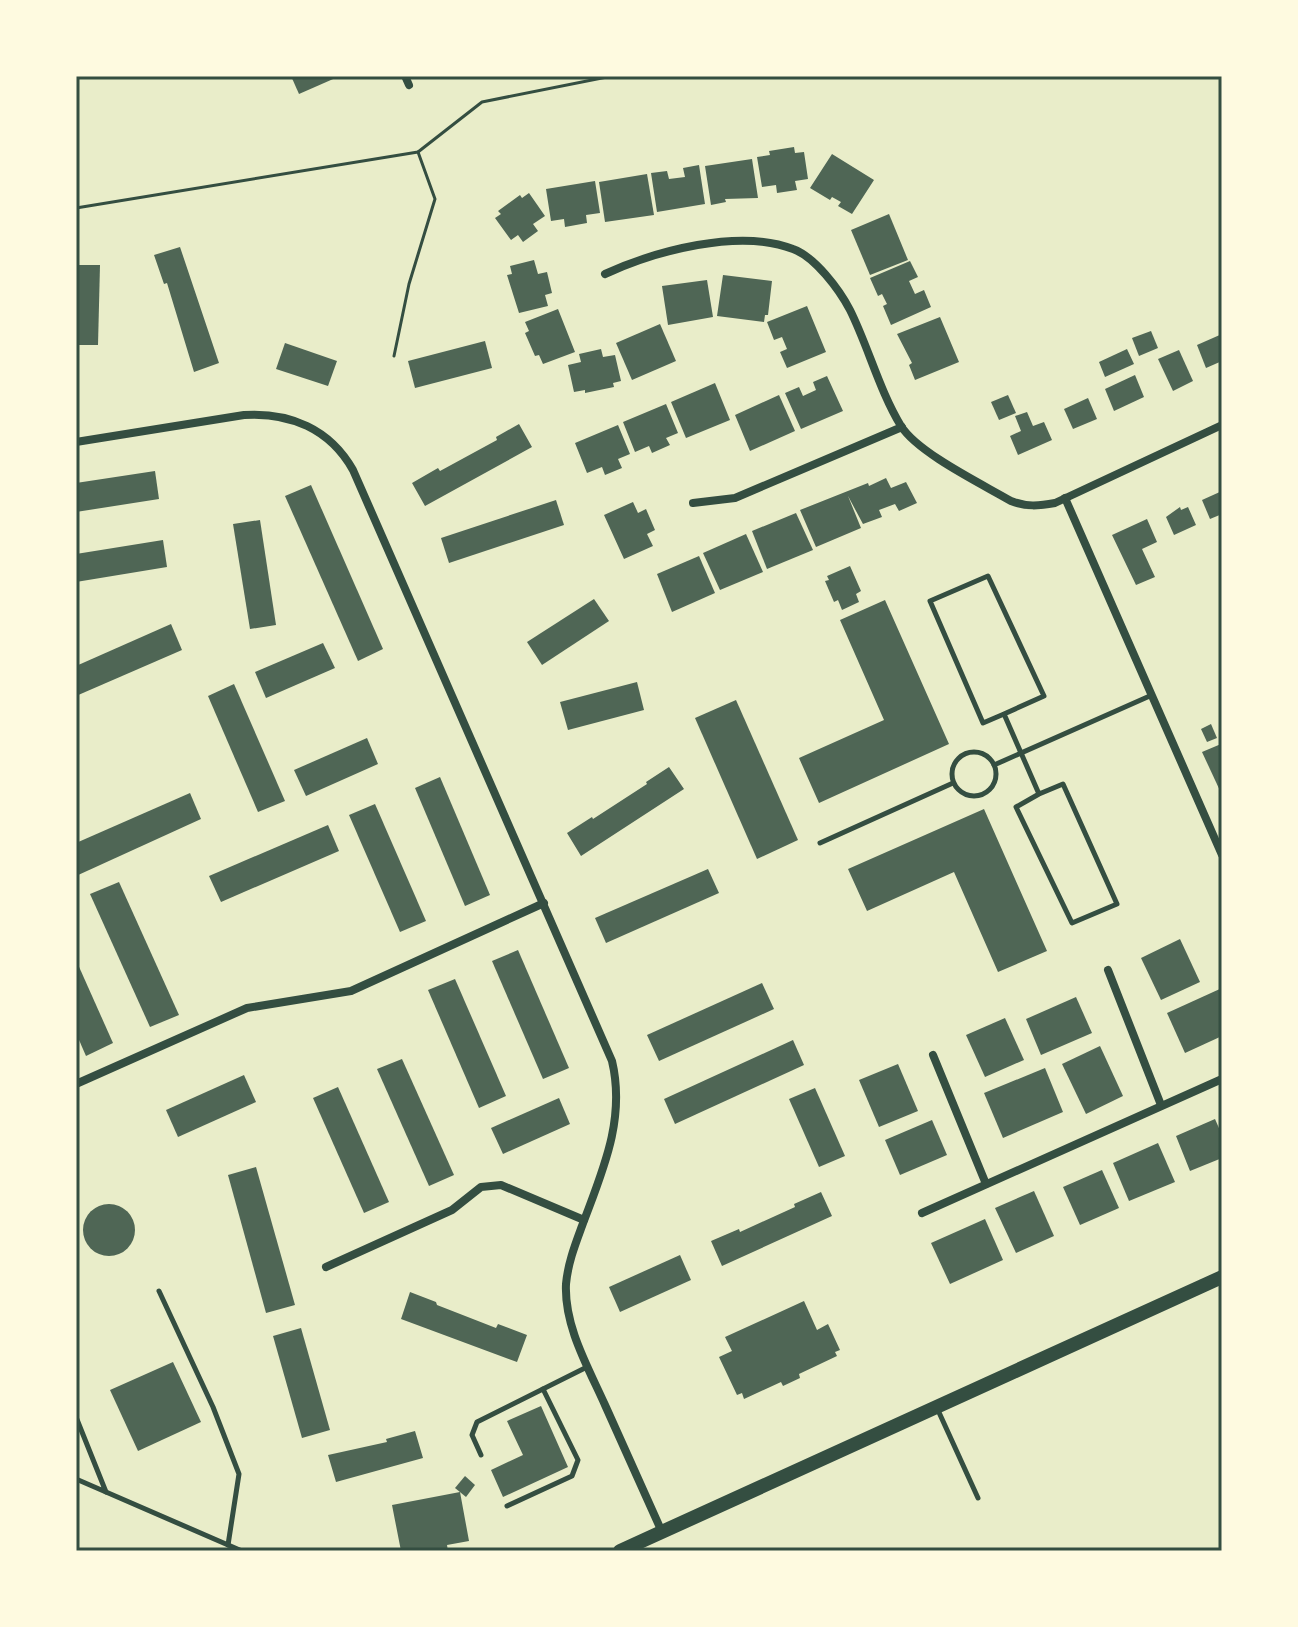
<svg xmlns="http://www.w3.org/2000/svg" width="1298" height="1627" viewBox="0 0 1298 1627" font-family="Jost,sans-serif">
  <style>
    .building { fill: #4f6655 }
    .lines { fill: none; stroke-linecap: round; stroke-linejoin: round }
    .path { stroke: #344e41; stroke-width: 3 }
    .service { stroke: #344e41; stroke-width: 5 }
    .minor { stroke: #344e41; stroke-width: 8 }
    .primary { stroke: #344e41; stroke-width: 14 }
    .neatline { fill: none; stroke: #344e41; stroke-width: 3 }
  </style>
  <rect width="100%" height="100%" fill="#e9edc9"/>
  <!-- building -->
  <g class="building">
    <path d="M291,76H340L299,94Z"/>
    <path d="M794,147L795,153L804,152L808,179L795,181L797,190L777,193L776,185L762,187L757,157L770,155L769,151Z"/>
    <path d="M832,154L874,180L852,214L838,206L841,202L832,197L830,200L810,188Z"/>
    <path d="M752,159L758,198L725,199L726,202L711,205L705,166Z"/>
    <path d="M699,165L705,204L657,212L651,173L667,171L669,179L685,177L683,168Z"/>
    <path d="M647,174L654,215L605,222L599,182Z"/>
    <path d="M595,181L600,213L586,215L587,223L565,227L564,219L551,221L546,189Z"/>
    <path d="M529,193L545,216L533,224L538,231L523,242L518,235L511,240L495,218L501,214L498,211L520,195L522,198Z"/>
    <path d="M889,214L908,260L870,275L851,230Z"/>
    <path d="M180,247L219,363L194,372L167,283L164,284L154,255Z"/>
    <path d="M534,260L538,274L547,272L552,293L545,295L548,306L519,313L507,275L512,274L510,266Z"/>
    <path d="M910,261L918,277L909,281L915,294L924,290L931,307L891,325L883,306L887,304L882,294L878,296L870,278Z"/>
    <path d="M76,265H100L98,345H76Z"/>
    <path d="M723,275L772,281L768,315H765L764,322L717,316Z"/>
    <path d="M707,280L713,317L668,325L662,286Z"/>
    <path d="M807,306L826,352L787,368L780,352L787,349L782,337L774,340L767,322Z"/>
    <path d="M558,309L575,352L543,364L539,355L535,356L525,333L529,331L525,322Z"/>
    <path d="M940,317L959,362L915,380L909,365L912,363L897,334Z"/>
    <path d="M660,324L676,361L632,380L616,343Z"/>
    <path d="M1151,331L1158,348L1139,356L1132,338Z"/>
    <path d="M1222,334V361L1206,368L1197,345Z"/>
    <path d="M485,341L492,368L415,388L408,361Z"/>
    <path d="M285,343L337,361L328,386L276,369Z"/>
    <path d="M601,349L603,357L615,355L621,381L613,383L614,387L585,393V390L574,392L568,365L581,362L579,354Z"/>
    <path d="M1127,349L1134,364L1105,377L1099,362Z"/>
    <path d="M1179,350L1193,381L1173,391L1158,359Z"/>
    <path d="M1135,375L1144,397L1114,411L1105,389Z"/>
    <path d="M827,376L843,411L801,429L785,393L799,387L803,396L816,390L813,382Z"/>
    <path d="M715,383L730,420L686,438L671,402Z"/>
    <path d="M779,395L795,431L750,451L735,415Z"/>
    <path d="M1008,395L1016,413L999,420L991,402Z"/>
    <path d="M1088,398L1097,419L1073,429L1064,409Z"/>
    <path d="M666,404L678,433L666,438L670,445L652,453L649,446L635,452L623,422Z"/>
    <path d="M1027,412L1033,426L1044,422L1052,440L1018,455L1010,436L1021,431L1015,416Z"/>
    <path d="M519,424L532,447L425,506L412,483L438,468L440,471L497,440L496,437Z"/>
    <path d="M618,425L630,454L618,459L622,468L605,475L602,467L587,473L575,443Z"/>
    <path d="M155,471L159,499L76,512V483Z"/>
    <path d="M886,478L891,488L906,482L917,503L899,511L895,504L879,510L882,517L863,524L848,496L861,528L816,547L800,510L868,483L869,486Z"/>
    <path d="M311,485L383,649L358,661L285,496Z"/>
    <path d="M1222,491V514L1210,519L1202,500Z"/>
    <path d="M556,500L564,525L449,563L441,538Z"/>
    <path d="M633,502L638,513L646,509L655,530L647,534L653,546L624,559L604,515Z"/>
    <path d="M1180,507L1181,510L1188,507L1196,525L1174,535L1166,517Z"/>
    <path d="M796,513L813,550L767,569L752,531Z"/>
    <path d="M1147,519L1157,542L1142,549L1155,577L1136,585L1112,535Z"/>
    <path d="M260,520L276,625L250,629L233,524Z"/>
    <path d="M746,534L763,572L720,590L703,553Z"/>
    <path d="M163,540L167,567L76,582V554Z"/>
    <path d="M699,556L715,593L672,612L657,574Z"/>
    <path d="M850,566L861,591L856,594L859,602L842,610L838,600L834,602L825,581L829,580L827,576Z"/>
    <path d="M594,599L609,621L542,665L527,642Z"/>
    <path d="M885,600L949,744L819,803L799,758L884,720L840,620Z"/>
    <path d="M171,624L182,650L76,696V666Z"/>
    <path d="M323,643L335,668L266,698L255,672Z"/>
    <path d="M637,682L644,710L568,730L560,702Z"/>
    <path d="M234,684L285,801L258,812L208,696Z"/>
    <path d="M736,700L798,840L757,859L695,718Z"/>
    <path d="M1211,724L1217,738L1207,742L1201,729Z"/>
    <path d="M367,738L378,764L306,796L294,770Z"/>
    <path d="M1221,744L1222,746V795L1202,752Z"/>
    <path d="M669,767L684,789L581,856L567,833L592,817L593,819L647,784L646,782Z"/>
    <path d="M440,777L490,895L465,906L415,788Z"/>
    <path d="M190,793L201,819L76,876V843Z"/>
    <path d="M375,804L426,921L400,932L349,815Z"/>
    <path d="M984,809L1047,951L998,972L954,872L867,911L848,869Z"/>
    <path d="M328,825L339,851L221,902L209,876Z"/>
    <path d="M708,869L719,893L606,943L595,918Z"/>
    <path d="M119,882L179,1015L150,1027L90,894Z"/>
    <path d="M1180,939L1200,982L1161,1000L1141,958Z"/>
    <path d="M518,950L569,1068L543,1079L492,961Z"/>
    <path d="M76,960L113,1043L86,1056L76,1033Z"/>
    <path d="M455,979L506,1096L479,1108L428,990Z"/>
    <path d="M762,983L774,1009L659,1061L647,1035Z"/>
    <path d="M1222,988V1036L1185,1053L1167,1013Z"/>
    <path d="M1076,997L1092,1033L1041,1055L1026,1019Z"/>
    <path d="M1005,1018L1024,1060L985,1077L966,1035Z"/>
    <path d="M793,1040L804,1065L675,1124L664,1099Z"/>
    <path d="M1100,1046L1123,1096L1086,1114L1062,1064Z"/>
    <path d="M402,1059L454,1175L429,1186L377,1069Z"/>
    <path d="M898,1064L918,1111L879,1127L859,1080Z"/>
    <path d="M1045,1068L1063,1112L1003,1138L984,1093Z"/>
    <path d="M244,1075L256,1102L178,1137L166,1110Z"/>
    <path d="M338,1087L389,1202L364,1213L313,1098Z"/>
    <path d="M815,1088L845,1156L819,1167L789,1099Z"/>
    <path d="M559,1098L570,1124L503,1154L491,1128Z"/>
    <path d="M1215,1119L1222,1135V1158L1190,1171L1176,1136Z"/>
    <path d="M932,1120L947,1155L900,1175L885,1140Z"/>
    <path d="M1158,1143L1175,1182L1129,1201L1113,1163Z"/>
    <path d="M256,1167L295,1305L266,1313L228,1175Z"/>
    <path d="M1102,1170L1119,1208L1080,1225L1063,1187Z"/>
    <path d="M1034,1191L1054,1236L1016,1253L995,1208Z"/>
    <path d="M821,1192L832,1216L722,1266L711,1241L739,1229L740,1232L795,1207L794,1204Z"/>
    <circle cx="109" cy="1230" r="26"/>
    <path d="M985,1219L1003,1260L950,1284L931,1243Z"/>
    <path d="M680,1255L691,1280L620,1312L609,1287Z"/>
    <path d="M410,1292L436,1302L437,1305L496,1328L498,1324L527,1335L517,1362L401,1319Z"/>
    <path d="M804,1301L817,1330L828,1324L840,1350L835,1352L837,1356L799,1374L800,1378L783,1386L781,1382L744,1399L742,1393L737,1395L719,1357L732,1351L725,1337Z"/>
    <path d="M301,1328L330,1430L302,1438L273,1336Z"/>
    <path d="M173,1362L201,1422L138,1451L110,1390Z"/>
    <path d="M541,1406L568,1467L503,1497L491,1470L523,1455L507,1421Z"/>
    <path d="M415,1431L423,1458L336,1482L328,1455L387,1442L386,1439Z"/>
    <path d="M465,1476L475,1485L466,1497L455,1488Z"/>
    <path d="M460,1492L469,1541L447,1545L448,1551H401L392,1505Z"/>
  </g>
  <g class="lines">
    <!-- path -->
    <g class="path">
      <path d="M76,208L418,152L482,102L612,76"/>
      <path d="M394,356L409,284L435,199L418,152"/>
    </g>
    <!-- service -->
    <g class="service">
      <path d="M1004,714L983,723L930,601L988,576L1044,696L1004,714L1039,794L1063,784L1117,904L1072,923L1016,807L1039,794"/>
      <circle cx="974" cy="774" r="22"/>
      <path d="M994,765L1152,695"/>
      <path d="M820,843L953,783"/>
      <path d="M159,1291L213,1407L239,1474L228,1545"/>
      <path d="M937,1408L978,1498"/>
      <path d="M76,1417L106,1492L76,1479"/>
      <path d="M481,1455L472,1435L477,1422L587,1367"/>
      <path d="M106,1492L242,1551"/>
      <path d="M507,1506L572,1476L578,1460L543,1389"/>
    </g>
    <!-- minor -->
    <g class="minor">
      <path d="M405,76L409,85"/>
      <path d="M605,274C655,251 739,228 793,249C815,257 839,289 850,310C868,346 880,392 901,426C918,453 982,484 1011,501C1026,507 1039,506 1055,503L1222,425"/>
      <path d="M76,442L244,415C290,412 330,429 353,470L612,1061C626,1120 602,1172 582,1226C575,1245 568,1263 566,1284C564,1326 588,1367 605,1405C624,1447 643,1490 662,1532"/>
      <path d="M1065,498L1222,855"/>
      <path d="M693,503L735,498L902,427"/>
      <path d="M1108,970L1161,1105"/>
      <path d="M933,1055L986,1184"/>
      <path d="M76,1084L247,1008L351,991L544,903"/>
      <path d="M922,1213L1222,1079"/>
      <path d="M326,1267L452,1210L481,1187L501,1185L584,1220"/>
    </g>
    <!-- primary -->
    <path class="primary" d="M620,1551L1222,1277"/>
  </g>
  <!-- border -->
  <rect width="1298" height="1627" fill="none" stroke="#fefae0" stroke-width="156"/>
  <rect x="78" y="78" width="1142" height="1471" class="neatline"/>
</svg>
